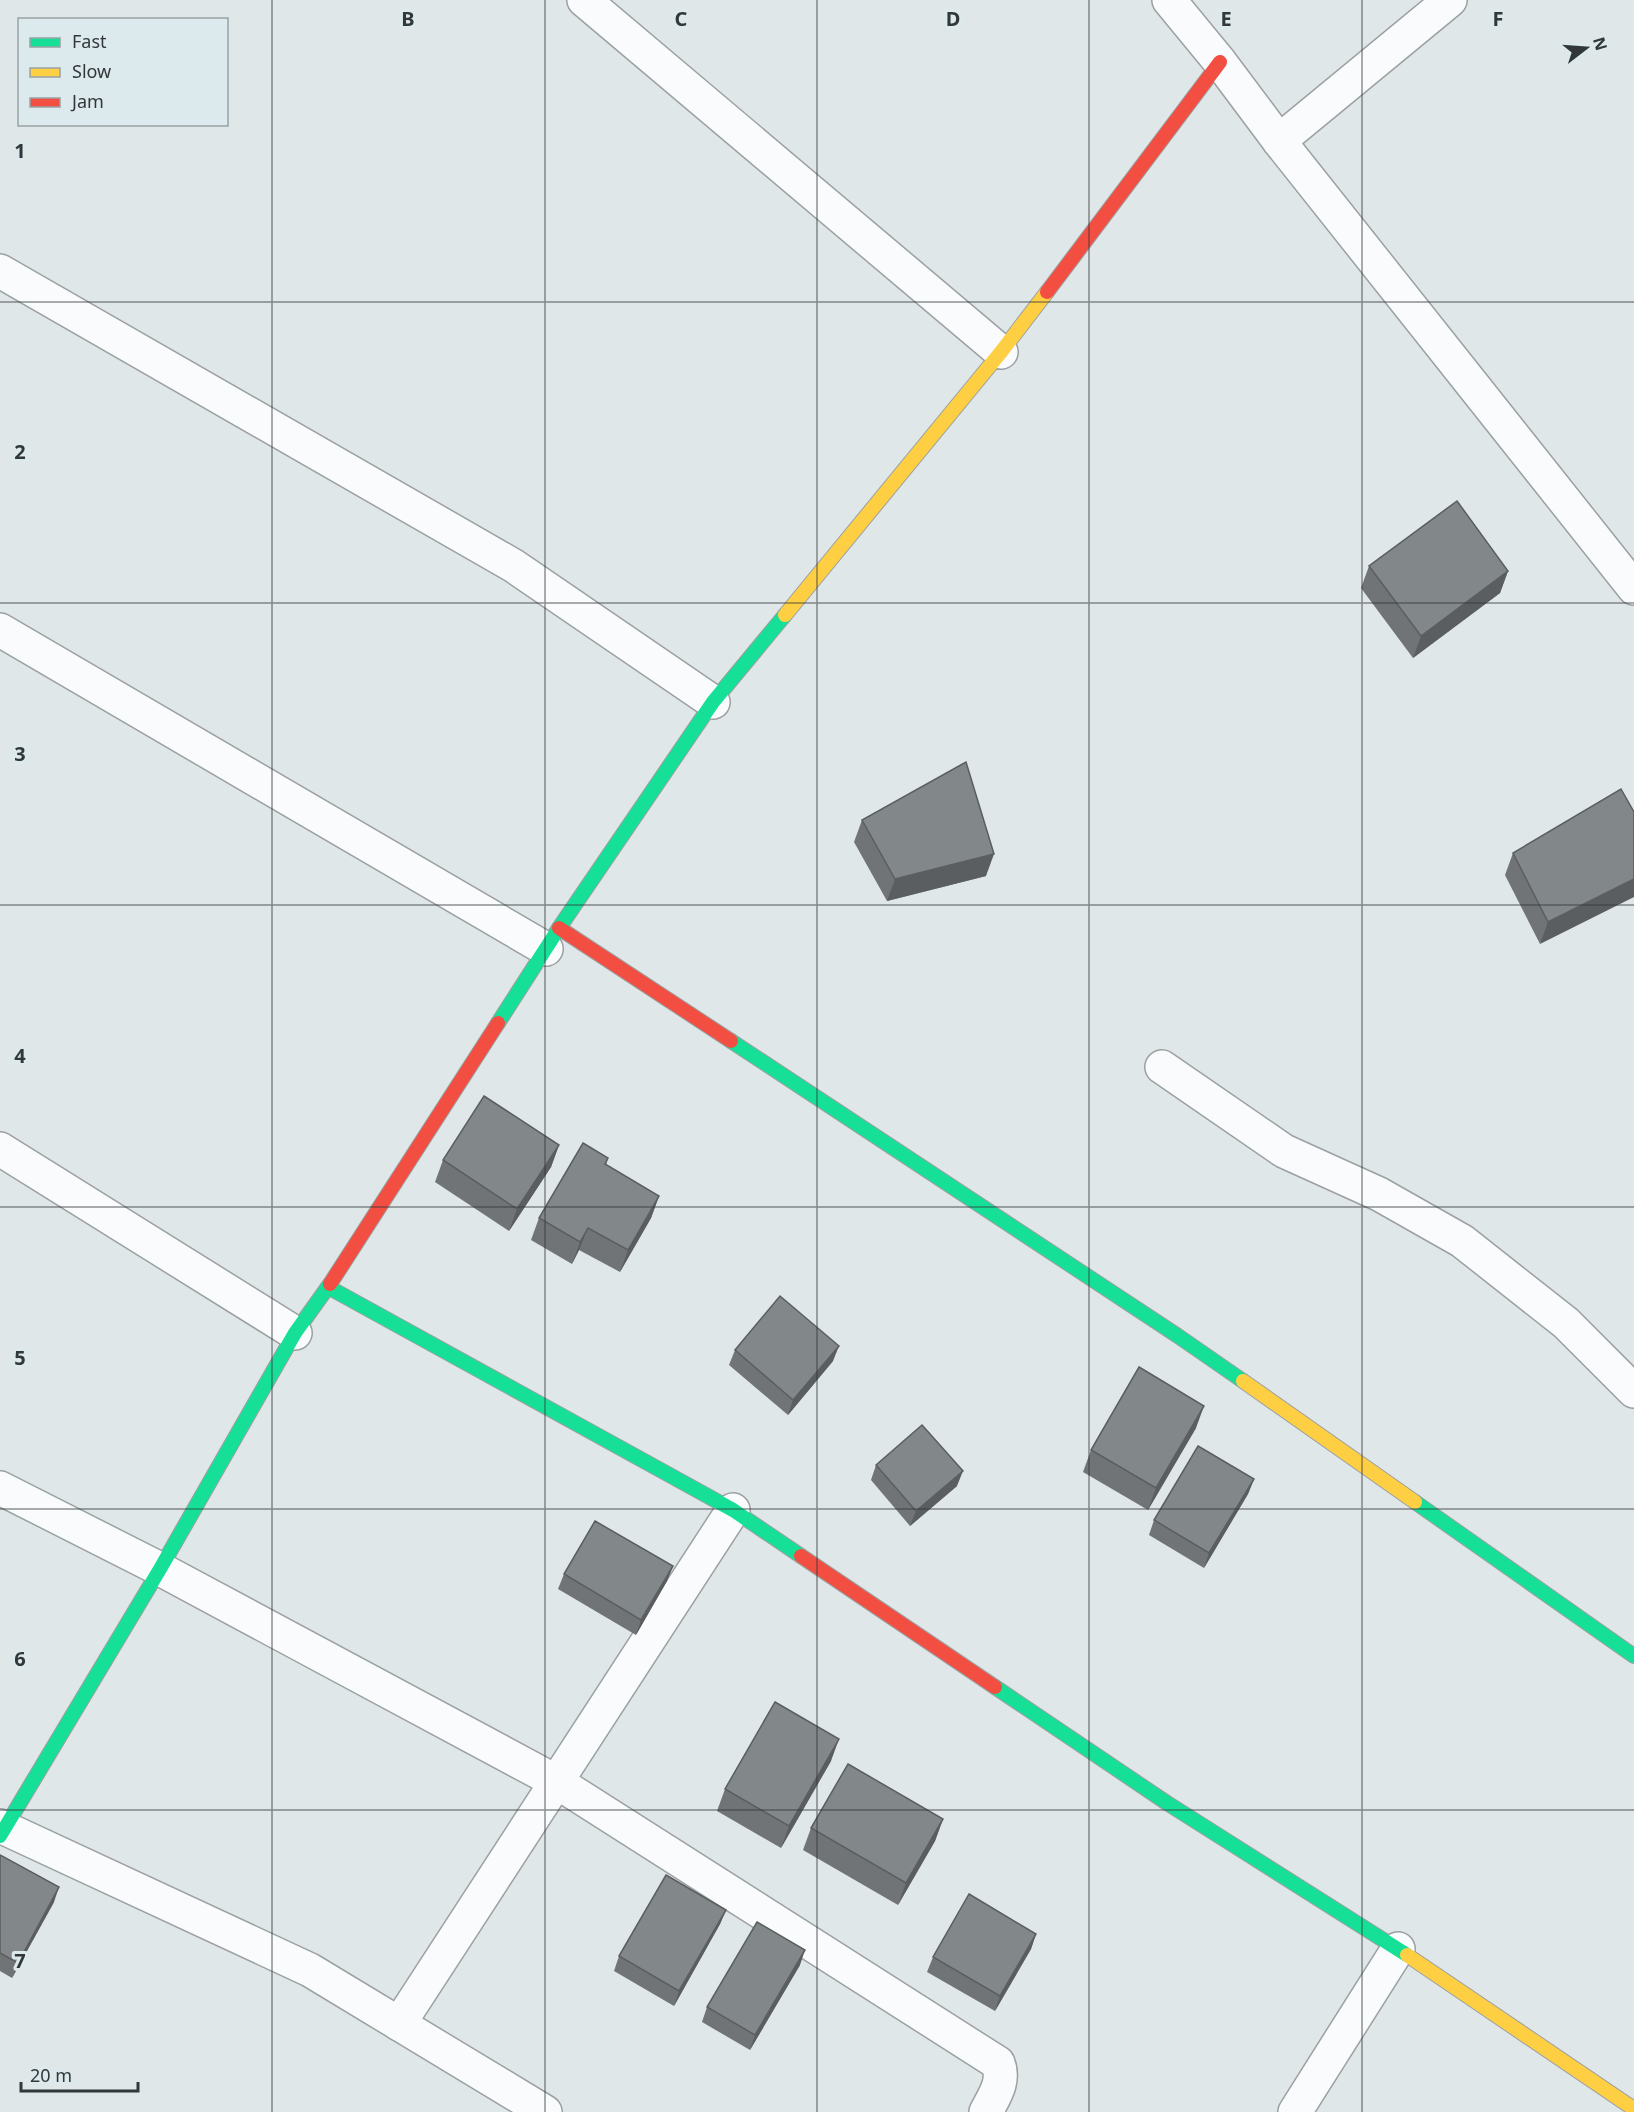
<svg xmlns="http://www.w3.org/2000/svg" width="1634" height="2112" viewBox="0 0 1634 2112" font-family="'Noto Sans',sans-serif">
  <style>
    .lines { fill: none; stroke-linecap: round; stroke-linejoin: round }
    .street-casing { stroke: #9ba0a2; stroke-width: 36 }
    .fast-casing { stroke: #9ba0a2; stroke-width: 16 }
    .slow-casing { stroke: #9ba0a2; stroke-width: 16 }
    .jam-casing { stroke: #9ba0a2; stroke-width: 16 }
    .street { stroke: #fafbfc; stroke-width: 33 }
    .fast { stroke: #16e098; stroke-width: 14 }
    .slow { stroke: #ffcf43; stroke-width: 14 }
    .jam { stroke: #f24e42; stroke-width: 14 }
    .wall { fill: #707476 }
    .shaded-wall { fill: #5b5e60 }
    .building { fill: #828789; stroke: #5b5e60; stroke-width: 1.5 }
    .grid { fill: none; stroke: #323739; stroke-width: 1.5; stroke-opacity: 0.55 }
    .grid-label { font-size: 20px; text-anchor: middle; font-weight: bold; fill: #323739; stroke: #dce9ed; stroke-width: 6; stroke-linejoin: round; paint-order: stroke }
  </style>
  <rect width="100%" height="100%" fill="#e0e7e9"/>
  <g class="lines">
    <defs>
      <g id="street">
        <path d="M584,0L1001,352"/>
        <path d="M1169,0L1220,62L1279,141L1634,588"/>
        <path d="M1279,141L1450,0"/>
        <path d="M0,271L514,566L713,702"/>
        <path d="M0,630L546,949"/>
        <path d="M1162,1067L1284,1151L1379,1194L1462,1241L1566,1323L1634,1391"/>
        <path d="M0,1149L295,1333"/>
        <path d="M0,1488L160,1569L557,1782L998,2063C1005,2081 995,2095 986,2112"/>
        <path d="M0,1826L310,1970L545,2112"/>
        <path d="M399,2024L733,1510"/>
        <path d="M1295,2112L1398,1949"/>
      </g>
      <g id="fast">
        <path d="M498,1023L559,928L713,702L785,615"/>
        <path d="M731,1041L1178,1336L1243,1381"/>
        <path d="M328,1287L733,1510L801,1556"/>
        <path d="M1415,1502L1634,1656"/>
        <path d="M995,1687L1167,1803L1407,1955"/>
        <path d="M0,1836L160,1569L295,1333L330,1284"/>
      </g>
      <g id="slow">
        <path d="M785,615L1001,352L1047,292"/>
        <path d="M1243,1381L1415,1502"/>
        <path d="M1407,1955L1634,2109"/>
      </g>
      <g id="jam">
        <path d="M1047,292L1220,62"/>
        <path d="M559,928L731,1041"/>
        <path d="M330,1284L498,1023"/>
        <path d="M801,1556L995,1687"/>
      </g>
    </defs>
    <!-- street casing -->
    <use href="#street" class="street-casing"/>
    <!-- fast casing -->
    <use href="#fast" class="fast-casing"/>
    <!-- slow casing -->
    <use href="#slow" class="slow-casing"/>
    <!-- jam casing -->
    <use href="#jam" class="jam-casing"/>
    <!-- street -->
    <use href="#street" class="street"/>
    <!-- fast -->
    <use href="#fast" class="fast"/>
    <!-- slow -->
    <use href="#slow" class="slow"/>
    <!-- jam -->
    <use href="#jam" class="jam"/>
  </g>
  <!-- wall -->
  <g class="wall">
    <path d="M1369,566L1508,571L1500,593L1413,658L1361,588Z"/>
    <path d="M1621,789L1540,944L1505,875L1513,853Z"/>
    <path d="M862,820L986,876L887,901L854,842Z"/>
    <path d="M559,1145L551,1167L509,1231L435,1182L443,1160Z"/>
    <path d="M608,1158L606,1165L659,1196L651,1218L620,1272L579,1250L572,1264L531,1240L539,1218Z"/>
    <path d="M735,1350L833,1361L788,1415L729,1365Z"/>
    <path d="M1196,1428L1148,1510L1083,1472L1091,1450Z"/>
    <path d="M876,1465L957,1486L910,1526L871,1480Z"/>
    <path d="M1254,1479L1248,1494L1204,1568L1149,1535L1154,1520Z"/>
    <path d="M673,1566L667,1581L636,1635L558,1589L564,1574Z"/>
    <path d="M831,1761L781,1848L717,1811L725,1789Z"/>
    <path d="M943,1819L935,1841L898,1905L803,1850L811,1828Z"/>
    <path d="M0,1855L54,1902L12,1978L0,1971Z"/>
    <path d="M726,1910L720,1924L674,2006L614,1971L619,1956Z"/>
    <path d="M1036,1934L1031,1949L995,2011L927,1972L933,1957Z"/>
    <path d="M800,1965L750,2050L702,2022L707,2007Z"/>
  </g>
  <!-- shaded-wall -->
  <g class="shaded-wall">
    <path d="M1508,571L1500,593L1413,658L1421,636Z"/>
    <path d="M994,854L986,876L887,901L895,879Z"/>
    <path d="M1634,879V897L1540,944L1548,922Z"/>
    <path d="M559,1145L551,1167L509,1231L517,1209Z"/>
    <path d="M659,1196L651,1218L620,1272L628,1250Z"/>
    <path d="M588,1228L579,1250L572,1264L580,1242Z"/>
    <path d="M839,1346L833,1361L788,1415L793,1400Z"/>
    <path d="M1204,1406L1196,1428L1148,1510L1156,1488Z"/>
    <path d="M963,1471L957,1486L910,1526L916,1511Z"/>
    <path d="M1254,1479L1248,1494L1204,1568L1209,1553Z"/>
    <path d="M673,1566L667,1581L636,1635L641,1620Z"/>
    <path d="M839,1739L831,1761L781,1848L789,1826Z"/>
    <path d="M943,1819L935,1841L898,1905L906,1883Z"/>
    <path d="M59,1887L54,1902L12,1978L18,1963Z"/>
    <path d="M726,1910L720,1924L674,2006L679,1991Z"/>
    <path d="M1036,1934L1031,1949L995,2011L1000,1996Z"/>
    <path d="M805,1950L800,1965L750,2050L755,2035Z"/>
  </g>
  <!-- building -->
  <g class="building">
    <path d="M1457,501L1508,571L1421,636L1369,566Z"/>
    <path d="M966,762L994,854L895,879L862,820Z"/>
    <path d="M1621,789L1634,812V879L1548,922L1513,853Z"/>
    <path d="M484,1096L559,1145L517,1209L443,1160Z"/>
    <path d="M583,1143L608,1158L605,1164L659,1196L628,1250L588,1228L580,1242L539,1218Z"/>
    <path d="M780,1296L839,1346L793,1400L735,1350Z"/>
    <path d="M1139,1367L1204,1406L1156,1488L1091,1450Z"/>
    <path d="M922,1425L963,1471L916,1511L876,1465Z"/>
    <path d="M1198,1446L1254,1479L1209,1553L1154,1520Z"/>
    <path d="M595,1521L673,1566L641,1620L564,1574Z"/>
    <path d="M775,1702L839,1739L789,1826L725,1789Z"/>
    <path d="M848,1764L943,1819L906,1883L811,1828Z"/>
    <path d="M0,1855L59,1887L18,1963L0,1953Z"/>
    <path d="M666,1875L726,1910L679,1991L619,1956Z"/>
    <path d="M969,1894L1036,1934L1000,1996L933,1957Z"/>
    <path d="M757,1922L805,1950L755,2035L707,2007Z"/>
  </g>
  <!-- grid -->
  <path class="grid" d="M272,0V2112M545,0V2112M817,0V2112M1089,0V2112M1362,0V2112M0,302H1634M0,603H1634M0,905H1634M0,1207H1634M0,1509H1634M0,1810H1634"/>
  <g class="grid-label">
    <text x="408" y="26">B</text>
    <text x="681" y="26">C</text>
    <text x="953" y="26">D</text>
    <text x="1226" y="26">E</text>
    <text x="1498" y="26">F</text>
    <text x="20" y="158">1</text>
    <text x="20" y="459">2</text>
    <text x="20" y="761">3</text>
    <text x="20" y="1063">4</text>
    <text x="20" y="1365">5</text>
    <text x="20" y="1666">6</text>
    <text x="20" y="1968">7</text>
  </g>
  <!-- legend -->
  <rect x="18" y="18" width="210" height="108" fill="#dce9ed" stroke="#98a2a5" stroke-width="1.5"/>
  <rect x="30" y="38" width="30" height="9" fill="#16e098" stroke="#98a2a5" stroke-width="1.5"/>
  <text x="72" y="48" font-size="18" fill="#323739">Fast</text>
  <rect x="30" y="68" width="30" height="9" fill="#ffcf43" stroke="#98a2a5" stroke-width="1.5"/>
  <text x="72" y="78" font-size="18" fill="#323739">Slow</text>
  <rect x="30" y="98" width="30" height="9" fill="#f24e42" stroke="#98a2a5" stroke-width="1.5"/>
  <text x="72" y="108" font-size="18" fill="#323739">Jam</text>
  <!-- north arrow -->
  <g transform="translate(1586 48) rotate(73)" stroke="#dce9ed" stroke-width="4.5" paint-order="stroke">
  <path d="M0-4.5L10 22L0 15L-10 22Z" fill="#323739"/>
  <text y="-9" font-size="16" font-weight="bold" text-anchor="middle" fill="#323739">N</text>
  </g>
  <!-- scale -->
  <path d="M21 2082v9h117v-9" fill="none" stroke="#323739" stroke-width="3"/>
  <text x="30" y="2082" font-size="18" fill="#323739" stroke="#dce9ed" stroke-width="4.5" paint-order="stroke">20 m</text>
</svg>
